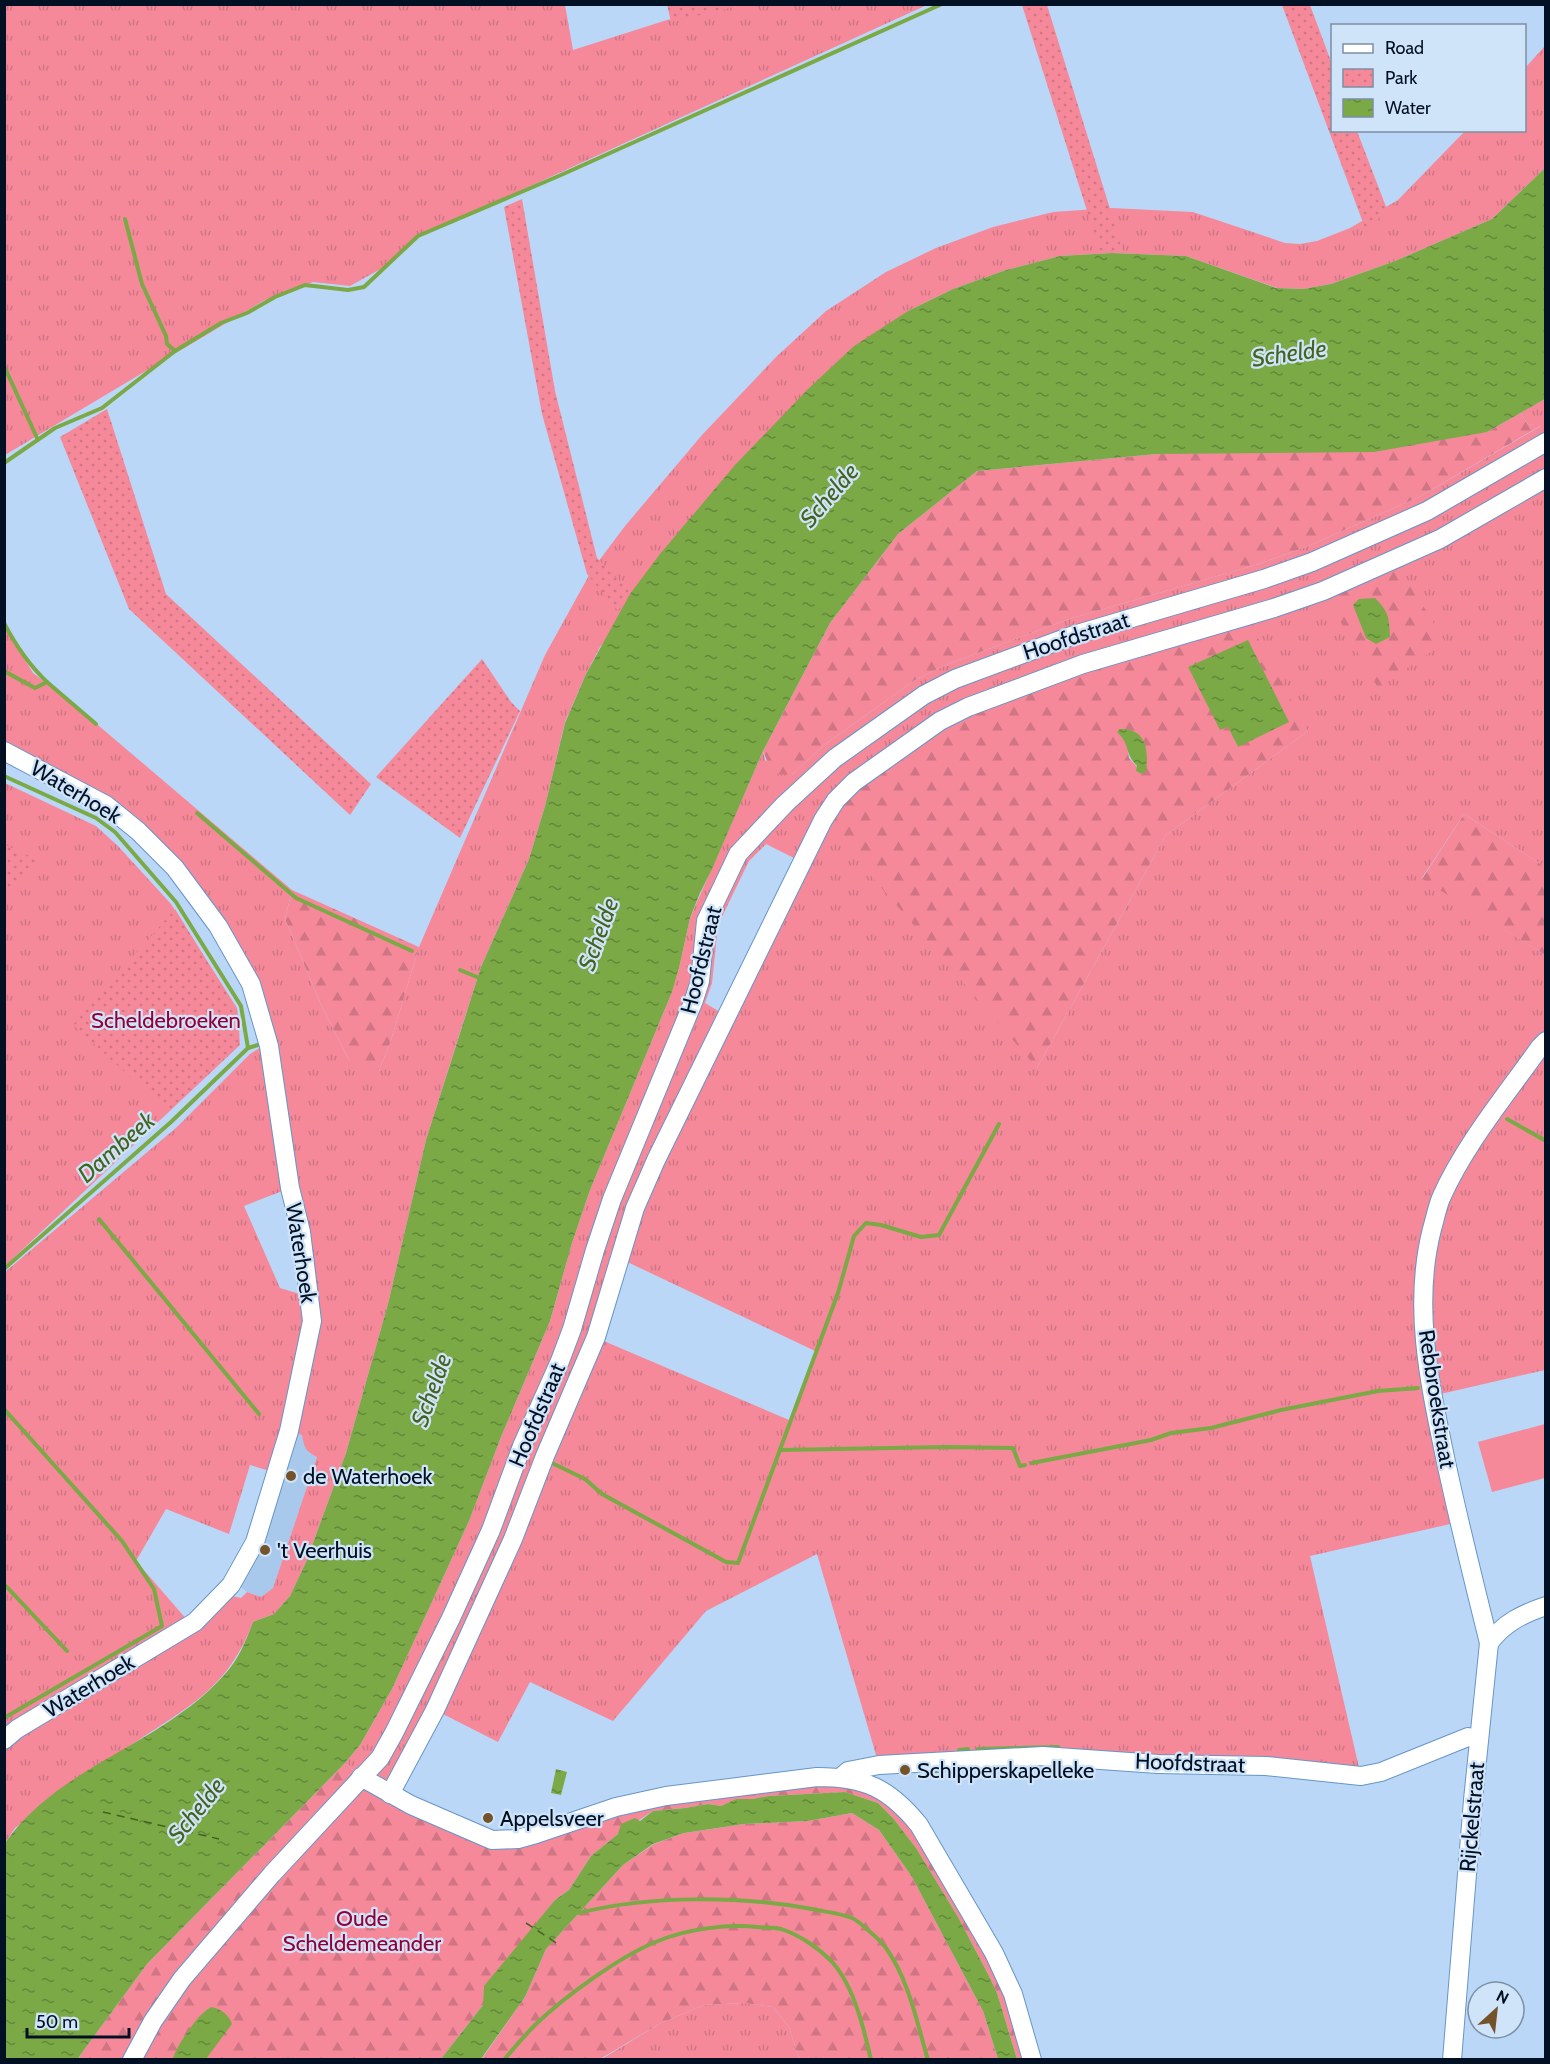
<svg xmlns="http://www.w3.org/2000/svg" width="1550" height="2064" viewBox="0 0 1550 2064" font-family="Cabin,sans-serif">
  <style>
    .built { fill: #a9c9ec }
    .grass { fill: url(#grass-tufts); fill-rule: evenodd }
    .forest { fill: url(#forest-firs); fill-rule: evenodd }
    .park { fill: url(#park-dots) }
    .pitch { fill: #f5899a }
    .water { fill: url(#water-ripples) }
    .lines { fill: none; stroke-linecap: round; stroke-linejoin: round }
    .stream { stroke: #7aa946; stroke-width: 4 }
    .ferry { stroke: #44631f; stroke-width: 1.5; stroke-dasharray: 8 6; stroke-linecap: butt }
    .minor-casing { stroke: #6695c7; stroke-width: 20 }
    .minor { stroke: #fff; stroke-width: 18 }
    .poi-dot { fill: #74532a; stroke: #cfe3f9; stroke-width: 2 }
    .labels { text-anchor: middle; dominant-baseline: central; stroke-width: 4.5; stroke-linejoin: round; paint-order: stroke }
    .street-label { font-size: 22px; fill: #011022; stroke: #cfe3f9 }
    .park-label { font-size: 22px; fill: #910036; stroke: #cfe3f9 }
    .poi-label { font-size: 22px; fill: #011022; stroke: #cfe3f9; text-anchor: start }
    .water-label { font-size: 24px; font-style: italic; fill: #44631f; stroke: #cfe3f9 }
  </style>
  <defs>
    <pattern id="grass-tufts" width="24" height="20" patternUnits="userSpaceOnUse" patternTransform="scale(1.5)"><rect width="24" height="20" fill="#f5899a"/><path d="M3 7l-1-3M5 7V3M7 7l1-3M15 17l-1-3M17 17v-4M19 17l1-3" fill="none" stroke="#d07584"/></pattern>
    <pattern id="forest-firs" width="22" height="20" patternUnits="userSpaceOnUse" patternTransform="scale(1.5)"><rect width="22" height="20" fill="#f5899a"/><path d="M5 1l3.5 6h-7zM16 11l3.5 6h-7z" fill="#d07584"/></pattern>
    <pattern id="park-dots" width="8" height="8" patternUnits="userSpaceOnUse" patternTransform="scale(1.5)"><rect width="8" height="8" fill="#f5899a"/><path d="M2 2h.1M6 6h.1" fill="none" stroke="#d07584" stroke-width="1.8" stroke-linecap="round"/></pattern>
    <pattern id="water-ripples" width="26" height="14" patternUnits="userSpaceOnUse" patternTransform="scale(1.5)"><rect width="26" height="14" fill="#7aa946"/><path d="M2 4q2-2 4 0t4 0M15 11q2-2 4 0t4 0" fill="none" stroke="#62883a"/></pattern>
  </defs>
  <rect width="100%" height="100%" fill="#bad7f7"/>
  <!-- built -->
  <path class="built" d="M289,1431L302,1435L309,1453L317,1457L273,1588L261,1597L247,1592L238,1585Z"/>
  <!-- grass -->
  <g class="grass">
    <path d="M4,5H565L573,50L667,20L726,5H927L410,241L386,266L350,286L313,282L265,300L5,455Z"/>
    <path d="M1545,46V168L1492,219L1395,261L1331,284L1303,289L1277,288L1186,256L1112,253L1060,256L1006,270L953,289L908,311L600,647L586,674L565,722L545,806L529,859L481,967L456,1045L426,1140L388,1304L346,1453L306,1562L290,1596L274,1614L253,1622C227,1692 183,1709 127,1748C89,1775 52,1802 15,1828L5,1843V1272L177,1127L250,1054L263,1046L262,1018L175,857L5,745L4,625L33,673L72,703L292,890L285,919L322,1007L349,1060L379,1071L391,1040L419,947L545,655L592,570L625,526L702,435L776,357L826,311L886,272L936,248L993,227L1053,212L1111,208L1193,212L1285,243L1300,244L1317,241L1350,228L1398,200L1465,131L1524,130L1525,68ZM290,1188L310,1297L280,1288L244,1206ZM290,1432L302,1435C304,1447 306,1452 317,1457L273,1588L261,1597L247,1592L241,1598L228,1595L188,1621L136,1561L166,1509L229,1534L250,1465L276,1473Z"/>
    <path d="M1545,399V867L1464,814L1422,878L1545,955V1370L1432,1396L1459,1522L1310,1556L1361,1776L1158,1764L879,1765L817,1554L706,1611L613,1721L530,1682L498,1742L435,1710L390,1794L361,1777L345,1763L360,1745L392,1689L469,1521L501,1437L550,1321L572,1243L590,1190L672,992L679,968L690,918L763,751L765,760L792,775L824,745L915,680L948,664L1069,619L1259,564L1306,547L1419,497L1541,426L1528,424L1520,413ZM1308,731L1166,835L1037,1068L854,782ZM766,844L802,862L725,1015L705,1003L712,983L718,925L749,861ZM621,1259L815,1351L789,1420L599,1339Z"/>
    <path d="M5,783L96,826L118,846L171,904L237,1008L240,1045L5,1266Z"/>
    <path d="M744,2003L773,2007L789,2027L799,2059L600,2060L659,2024L704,2005Z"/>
  </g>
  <!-- forest -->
  <g class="forest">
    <path d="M1520,413L1528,424L1542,425L1419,497L1306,547L1259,564L1069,619L948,664L915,680L824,745L792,775L778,774L770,768L763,751L830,623L898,534L977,471L1157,454L1487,432Z"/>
    <path d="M1395,559L1445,642L1378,688L1323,591Z"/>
    <path d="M1246,616L1308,731L1166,835L1037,1068L823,820L836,800L940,721ZM1248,640L1238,747L1228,727L1221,730ZM1118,732L1138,733L1142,740L1143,774L1129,758L1127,745Z"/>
    <path d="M1464,814L1545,867V955L1422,879Z"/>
    <path d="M292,890L419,947L391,1040L379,1071L364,1072L349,1060L322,1007L285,919Z"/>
    <path d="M345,1763L361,1777L492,1841L616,1807L817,1777L886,1792L994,1953L1032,2059H1017L997,1993L989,1976L958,1917L916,1848L893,1818L878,1803L845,1792L768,1796L752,1799H736L721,1806L708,1804L685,1808L653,1811L618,1834L591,1856L569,1890L555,1900L534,1927L483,2005L441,2059L78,2060L81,2054L147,1964Z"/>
    <path d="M852,1813L879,1830L912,1877L983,2011L998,2059H799L789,2027L773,2007L744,2003L704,2005L659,2024L600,2059L481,2060L525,1997L546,1949L623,1865L654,1844L684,1833L744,1824L808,1821Z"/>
  </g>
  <!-- park -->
  <g class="park">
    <path d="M667,4H742V5L671,22Z"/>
    <path d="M1022,5H1047L1123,251L1100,252Z"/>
    <path d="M1282,5H1310L1332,64V130L1357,131L1388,212L1365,228Z"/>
    <path d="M522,199L555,391L597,558L630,592L618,611L587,574L542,414L504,207Z"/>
    <path d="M107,409L166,594L371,784L350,815L129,609L60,437Z"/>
    <path d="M482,659L511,702L520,711L460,838L376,777Z"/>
    <path d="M5,845L39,860L5,899Z"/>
    <path d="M175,909L230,999C236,1012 243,1033 237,1046L168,1111L73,1025Z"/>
  </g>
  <!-- pitch -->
  <path class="pitch" d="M1545,1424V1478L1492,1492L1478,1442Z"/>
  <!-- water -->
  <g class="water">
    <path d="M1545,168V399L1487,432L1374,452L1157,454L977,471L898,534L830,623L763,751L712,869L700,893L690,918L679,968L672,992L590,1190L572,1243L550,1321L501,1437L469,1521L392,1689L360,1745L345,1763L147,1964L81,2054L78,2059H5V1843C59,1765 163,1745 225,1674C238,1660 246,1641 253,1622L274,1614L290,1596L306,1562L346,1453L388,1304L426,1140L481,967L529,859L545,806L565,723L586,674L630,594L660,554L735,465L808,389L854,346L908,311L953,289L1006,270L1060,256L1112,253L1186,256L1276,288L1303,289L1331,284L1395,261L1492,219Z"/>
    <path d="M1375,598C1389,612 1389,617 1390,637L1376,644L1366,638L1353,605L1359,599Z"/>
    <path d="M1248,640L1289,722L1238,747L1228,727L1220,730L1188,667Z"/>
    <path d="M1120,729C1146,728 1149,750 1146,771L1142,774L1136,771L1137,766C1124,753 1131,745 1117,732Z"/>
    <path d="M556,1769L567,1772L561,1795L551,1793Z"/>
    <path d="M845,1792L878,1803L893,1818L916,1848L958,1917L989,1976L997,1993L1017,2059H998L983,2011L912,1877L879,1830L852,1813L808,1821L744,1824L684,1833L653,1844L623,1865L546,1949L525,1997L481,2059H441L483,2005L484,1986L555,1900L569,1890L591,1856L618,1834L621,1824L635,1818L640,1821L653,1811L685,1808L708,1804L721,1806L736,1799H752L768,1796Z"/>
    <path d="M212,2007C221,2009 229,2015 232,2024L206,2059H173C175,2048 200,2010 212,2007Z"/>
  </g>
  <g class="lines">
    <!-- stream -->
    <g class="stream">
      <path d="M125,219L142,284L166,336L167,344L175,351"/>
      <path d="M4,366L38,440"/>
      <path d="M4,463L55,428L102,408L175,351L221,323L247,313L275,297L305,285L348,290L364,287L418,236L561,175L942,4"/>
      <path d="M4,623C16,646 28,664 47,682"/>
      <path d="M4,671L35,688L47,682L96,724"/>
      <path d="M4,776L96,818L115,832L176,902L241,1006L248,1048"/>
      <path d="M197,813L296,898L412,951"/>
      <path d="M460,970L482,979"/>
      <path d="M1507,1119L1546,1141"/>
      <path d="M99,1219L259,1414"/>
      <path d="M4,1269L171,1122L248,1048L258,1045"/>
      <path d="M4,1409L122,1541L154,1589L162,1626L4,1718"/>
      <path d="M780,1450L946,1447L1013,1448L1020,1466L1025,1465"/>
      <path d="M552,1463L585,1479L602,1494L726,1562L738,1563L838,1293L854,1236L866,1223L881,1225L921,1237L939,1235L999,1124"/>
      <path d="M1032,1463L1151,1440L1171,1433L1211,1428L1281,1410L1378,1391L1418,1388"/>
      <path d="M4,1584L67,1651"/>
      <path d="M978,1749L1058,1747"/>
      <path d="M959,1750L968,1749"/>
      <path d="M929,1771H940"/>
      <path d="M579,1913C649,1895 742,1896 812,1909C825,1912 840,1913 852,1918C859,1921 882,1942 886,1948C909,1980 917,2023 928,2060"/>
      <path d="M504,2060C514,2048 524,2036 535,2025C564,1997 620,1956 658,1941C687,1929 726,1924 757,1927C765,1928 776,1927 784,1930C801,1936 820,1949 833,1963C854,1987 864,2029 871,2060"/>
    </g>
    <!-- ferry -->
    <g class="ferry">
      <path d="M103,1812L219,1839"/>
      <path d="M526,1923L561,1946"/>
    </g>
    <defs>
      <g id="minor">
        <path d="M4,751L106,805L138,831L175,868L218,926L251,984L269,1046L290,1188L301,1232L312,1321L289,1431L255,1542L231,1585L195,1622L17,1729L4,1740"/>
        <path d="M1489,1643C1474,1582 1459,1523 1446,1462C1430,1385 1412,1307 1432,1229C1435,1219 1437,1208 1441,1198C1465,1144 1506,1095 1540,1047L1546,1041"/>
        <path d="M361,1777L411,1805L492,1840L518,1839L536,1834L616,1807L666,1796L817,1777C865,1777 889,1788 919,1825L994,1953L1013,1994L1032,2060"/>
        <path d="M841,1777L848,1771L879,1765L1043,1756L1158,1764L1266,1766L1361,1776L1381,1772L1468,1737L1479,1739"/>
        <path d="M390,1794L435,1710L513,1539L545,1456L596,1337L635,1208L656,1160L823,820L836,800L854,782L940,721L968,707L1083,664L1274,608L1323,591L1440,539L1546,478"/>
        <path d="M132,2060L153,2021L182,1979L272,1874L380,1758L394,1733L451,1618L491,1530L522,1446L560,1361L572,1329L595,1250L612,1199L694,1000L700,981L706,921L738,854L785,804L835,758L924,695L955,679L1074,635L1264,579L1312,562L1427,511L1546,442"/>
        <path d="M1452,2060L1473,1800L1489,1643C1504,1623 1522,1614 1546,1606"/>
      </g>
    </defs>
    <!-- minor casing -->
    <use href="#minor" class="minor-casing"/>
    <!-- minor -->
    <use href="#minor" class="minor"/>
  </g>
  <!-- markers -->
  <g class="poi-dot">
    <circle cx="291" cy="1476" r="6"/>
    <circle cx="265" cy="1550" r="6"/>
    <circle cx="905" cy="1770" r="6"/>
    <circle cx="488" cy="1818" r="6"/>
  </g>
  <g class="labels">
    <!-- street labels -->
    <g class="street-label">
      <text transform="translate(1076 636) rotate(-18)">Hoofdstraat</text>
      <text transform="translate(76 792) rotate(31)">Waterhoek</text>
      <text transform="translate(701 960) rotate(-76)">Hoofdstraat</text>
      <text transform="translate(301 1253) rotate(81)">Waterhoek</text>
      <text transform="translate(1437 1399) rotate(81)">Rebbroekstraat</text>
      <text transform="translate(537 1415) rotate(-67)">Hoofdstraat</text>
      <text transform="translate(89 1686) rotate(-31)">Waterhoek</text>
      <text transform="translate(1190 1763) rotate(2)">Hoofdstraat</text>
      <text transform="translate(1472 1817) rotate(-85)">Rijckelstraat</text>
    </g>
    <!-- park labels -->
    <g class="park-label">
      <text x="166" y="1020">Scheldebroeken</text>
      <text x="362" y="1918">Oude<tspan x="362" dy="25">Scheldemeander</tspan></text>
    </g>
    <!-- poi labels -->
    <g class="poi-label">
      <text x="303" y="1476">de Waterhoek</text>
      <text x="277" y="1550">'t Veerhuis</text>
      <text x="917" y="1770">Schipperskapelleke</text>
      <text x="500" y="1818">Appelsveer</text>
    </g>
    <!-- water labels -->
    <g class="water-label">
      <text transform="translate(1289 353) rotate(-8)">Schelde</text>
      <text transform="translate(829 495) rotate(-49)">Schelde</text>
      <text transform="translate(598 934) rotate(-70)">Schelde</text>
      <text transform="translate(116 1147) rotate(-41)">Dambeek</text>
      <text transform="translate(431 1390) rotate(-70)">Schelde</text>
      <text transform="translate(196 1810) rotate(-51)">Schelde</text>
    </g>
  </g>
  <!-- border -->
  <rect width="1550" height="2064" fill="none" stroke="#011022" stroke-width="12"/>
  <!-- legend -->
  <rect x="1331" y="24" width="195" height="108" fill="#cfe3f9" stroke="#7d8fa3" stroke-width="1.5"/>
  <rect x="1343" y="44" width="30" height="9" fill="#ffffff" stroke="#7d8fa3" stroke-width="1.5"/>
  <text x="1385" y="54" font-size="18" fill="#011022">Road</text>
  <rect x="1343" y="69" width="30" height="18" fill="url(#park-dots)" stroke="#7d8fa3" stroke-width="1.5"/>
  <text x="1385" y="84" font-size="18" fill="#011022">Park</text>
  <rect x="1343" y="99" width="30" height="18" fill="url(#water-ripples)" stroke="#7d8fa3" stroke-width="1.5"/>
  <text x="1385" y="114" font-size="18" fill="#011022">Water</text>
  <!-- north arrow -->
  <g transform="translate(1496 2010) rotate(27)"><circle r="28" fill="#cfe3f9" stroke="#7d8fa3" stroke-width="1.5"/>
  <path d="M0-4.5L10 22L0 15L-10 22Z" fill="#74532a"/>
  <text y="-9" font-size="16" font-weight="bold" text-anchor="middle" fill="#011022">N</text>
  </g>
  <!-- scale -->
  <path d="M27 2028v9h102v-9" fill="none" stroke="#011022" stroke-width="3"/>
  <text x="36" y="2028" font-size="18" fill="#011022" stroke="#cfe3f9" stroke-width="4.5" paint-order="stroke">50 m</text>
</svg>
